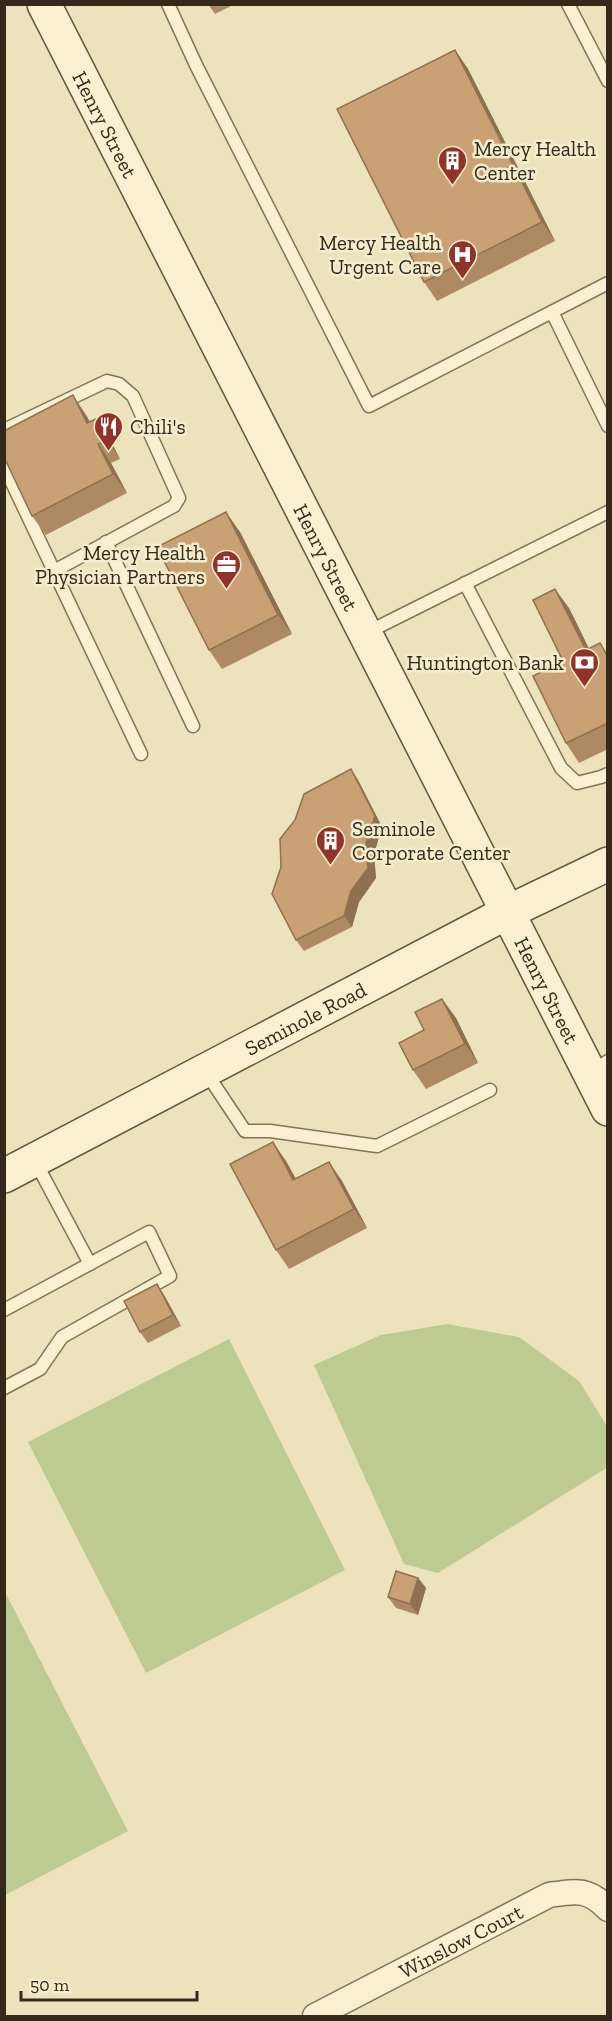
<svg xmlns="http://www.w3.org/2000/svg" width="612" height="2021" viewBox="0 0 612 2021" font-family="'Zilla Slab',serif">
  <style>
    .green { fill: #bdca92 }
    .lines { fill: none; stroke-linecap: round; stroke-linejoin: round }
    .lane-casing { stroke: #847457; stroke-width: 15 }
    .street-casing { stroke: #847457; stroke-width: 27 }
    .secondary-casing { stroke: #65553a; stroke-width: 36 }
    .lane { stroke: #f8f0d0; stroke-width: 12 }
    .street { stroke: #f8f0d0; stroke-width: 24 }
    .secondary { stroke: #f8f0d0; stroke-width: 33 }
    .wall { fill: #ae8a64 }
    .shaded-wall { fill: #8d7151 }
    .building { fill: #caa174; stroke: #8d7151; stroke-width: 1.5 }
    .labels { text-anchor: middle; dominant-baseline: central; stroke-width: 5; stroke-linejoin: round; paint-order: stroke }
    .street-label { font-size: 21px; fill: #332a1b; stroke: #f4edcd }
    .poi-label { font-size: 21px; fill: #332a1b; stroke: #f4edcd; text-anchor: start }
  </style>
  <rect width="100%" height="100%" fill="#ece3bd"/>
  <!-- green -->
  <g class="green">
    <path d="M447,1324L519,1337L579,1381L607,1426L608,1467L438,1573L404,1564L314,1365L381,1335Z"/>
    <path d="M229,1339L345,1570L146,1673L28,1442Z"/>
    <path d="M5,1592L128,1831L5,1895H4Z"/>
  </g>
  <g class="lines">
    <defs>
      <g id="lane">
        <path d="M168,4L196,65L369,406L608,283"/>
        <path d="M568,4L608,81"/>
        <path d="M552,312L608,426"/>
        <path d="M4,430L107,381L119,384L133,396L179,498L174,506L54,571"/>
        <path d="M4,466L141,754"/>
        <path d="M106,542L193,726"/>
        <path d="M465,583L561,768L577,783L601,777L608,774"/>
        <path d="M366,633L608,512"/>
        <path d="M205,1071L245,1131H270L377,1146L490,1090"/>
        <path d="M590,1073L608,1061"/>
        <path d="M35,1161L90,1264"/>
        <path d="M4,1310L149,1232L170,1276L62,1337L40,1369L4,1388"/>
      </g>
      <g id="street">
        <path id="s1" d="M315,2016L549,1895C576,1891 588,1888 608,1909"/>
      </g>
      <g id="secondary">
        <path id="s2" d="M44,4L608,1109"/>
        <path id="s3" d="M4,1176L506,913L608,864"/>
      </g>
    </defs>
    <!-- lane casing -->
    <use href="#lane" class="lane-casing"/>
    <!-- street casing -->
    <use href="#street" class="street-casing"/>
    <!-- secondary casing -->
    <use href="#secondary" class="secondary-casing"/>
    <!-- lane -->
    <use href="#lane" class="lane"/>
    <!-- street -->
    <use href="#street" class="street"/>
    <!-- secondary -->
    <use href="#secondary" class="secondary"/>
  </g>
  <!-- wall -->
  <g class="wall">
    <path d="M208,4H235L215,14Z"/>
    <path d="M455,50L468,69L555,241L437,301L424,282Z"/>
    <path d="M86,415L90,422L96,419L109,438L120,459L111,463L127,493L46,535L32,516Z"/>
    <path d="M240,532L292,634L222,669L209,650Z"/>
    <path d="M569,608L589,649L608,653V749L579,763L566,743L563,661Z"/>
    <path d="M351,769L358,780L382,827L374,854L376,878L359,902L352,927L304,951L296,940L281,867Z"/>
    <path d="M442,999L456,1018L478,1063L426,1089L413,1070L424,1030Z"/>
    <path d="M286,1161L296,1179L329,1162L342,1181L367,1228L289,1269L276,1250Z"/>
    <path d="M164,1295L181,1326L148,1343L140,1332Z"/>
    <path d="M418,1578L426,1588L418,1615L396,1608L388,1597Z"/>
  </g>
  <!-- shaded-wall -->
  <g class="shaded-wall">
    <path d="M455,50L468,69L555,241L542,222Z"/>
    <path d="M73,395L86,415L101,443L87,423Z"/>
    <path d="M96,419L109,438L120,459L107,440Z"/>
    <path d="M98,444L111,463L127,493L113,474Z"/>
    <path d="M226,512L240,532L292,634L278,615Z"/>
    <path d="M555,589L569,608L599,669L586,650Z"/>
    <path d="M351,769L358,780L382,827L374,854L376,878L359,902L352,927L344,916Z"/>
    <path d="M442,999L456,1018L478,1063L465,1044Z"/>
    <path d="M273,1142L286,1161L307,1200L293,1180Z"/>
    <path d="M329,1162L342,1181L367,1228L354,1209Z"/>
    <path d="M157,1284L164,1295L181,1326L173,1315Z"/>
    <path d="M418,1578L426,1588L418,1615L410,1604Z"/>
  </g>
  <!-- building -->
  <g class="building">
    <path d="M455,50L542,222L424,282L337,109Z"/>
    <path d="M73,395L87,423L96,419L107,440L98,444L113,474L32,516L4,457V431Z"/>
    <path d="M226,512L278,615L209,650L157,547Z"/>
    <path d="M555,589L586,650L600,643L608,657V723L566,743L533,676L563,661L533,600Z"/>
    <path d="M351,769L375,816L366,843L368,868L351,891L344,916L296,940L272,894L281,867L280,839L295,820L304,794Z"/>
    <path d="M442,999L465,1044L413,1070L399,1043L424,1030L415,1012Z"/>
    <path d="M273,1142L293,1180L329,1162L354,1209L276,1250L230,1164Z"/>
    <path d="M157,1284L173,1315L140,1332L124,1301Z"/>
    <path d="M396,1571L418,1578L410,1604L388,1597Z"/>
  </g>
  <!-- icons -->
  <defs>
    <symbol id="building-pin" viewBox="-11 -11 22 30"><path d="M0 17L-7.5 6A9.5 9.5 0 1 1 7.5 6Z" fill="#913328" stroke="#f4edcd"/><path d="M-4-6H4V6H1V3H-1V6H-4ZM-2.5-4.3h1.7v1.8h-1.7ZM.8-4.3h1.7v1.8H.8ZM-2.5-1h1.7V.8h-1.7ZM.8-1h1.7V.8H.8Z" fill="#fff"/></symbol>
    <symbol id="hospital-pin" viewBox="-11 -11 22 30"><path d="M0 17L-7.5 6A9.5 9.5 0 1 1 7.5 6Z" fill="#913328" stroke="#f4edcd"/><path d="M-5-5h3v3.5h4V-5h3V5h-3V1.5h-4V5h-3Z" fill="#fff"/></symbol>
    <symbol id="restaurant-pin" viewBox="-11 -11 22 30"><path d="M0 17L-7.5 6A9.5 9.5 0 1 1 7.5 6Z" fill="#913328" stroke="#f4edcd"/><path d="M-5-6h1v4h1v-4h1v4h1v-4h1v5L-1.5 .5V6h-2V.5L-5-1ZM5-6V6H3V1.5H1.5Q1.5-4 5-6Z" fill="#fff"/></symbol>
    <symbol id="office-pin" viewBox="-11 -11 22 30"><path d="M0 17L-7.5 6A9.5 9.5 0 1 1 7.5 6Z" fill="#913328" stroke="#f4edcd"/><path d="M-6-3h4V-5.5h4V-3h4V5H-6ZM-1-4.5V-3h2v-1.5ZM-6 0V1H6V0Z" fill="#fff"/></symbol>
    <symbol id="bank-pin" viewBox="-11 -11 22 30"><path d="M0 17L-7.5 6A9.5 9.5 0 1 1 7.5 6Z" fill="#913328" stroke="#f4edcd"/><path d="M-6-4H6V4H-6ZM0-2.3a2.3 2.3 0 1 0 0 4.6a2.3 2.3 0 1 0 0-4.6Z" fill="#fff"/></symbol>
  </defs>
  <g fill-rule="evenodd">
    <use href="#building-pin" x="436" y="144" width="33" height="45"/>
    <use href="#hospital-pin" x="446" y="238" width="33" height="45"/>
    <use href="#restaurant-pin" x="92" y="410" width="33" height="45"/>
    <use href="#office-pin" x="210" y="548" width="33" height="45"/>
    <use href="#bank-pin" x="568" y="646" width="33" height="45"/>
    <use href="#building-pin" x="314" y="824" width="33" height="45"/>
  </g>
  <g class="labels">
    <!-- street labels -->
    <g class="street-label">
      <text stroke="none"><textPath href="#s2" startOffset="135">Henry Street</textPath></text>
      <text stroke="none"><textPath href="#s2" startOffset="621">Henry Street</textPath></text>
      <text stroke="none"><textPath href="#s2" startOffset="1107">Henry Street</textPath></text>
      <text stroke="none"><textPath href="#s3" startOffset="340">Seminole Road</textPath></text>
      <text stroke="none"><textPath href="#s1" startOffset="164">Winslow Court</textPath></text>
    </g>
    <!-- poi labels -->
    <g class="poi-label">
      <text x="474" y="148">Mercy Health<tspan x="474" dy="24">Center</tspan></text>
      <text x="441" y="242" text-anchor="end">Mercy Health<tspan x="441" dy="24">Urgent Care</tspan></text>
      <text x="130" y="426">Chili's</text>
      <text x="205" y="552" text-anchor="end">Mercy Health<tspan x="205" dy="24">Physician Partners</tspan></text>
      <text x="564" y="662" text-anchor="end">Huntington Bank</text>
      <text x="352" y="828">Seminole<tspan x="352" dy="24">Corporate Center</tspan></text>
    </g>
  </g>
  <!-- border -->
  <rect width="612" height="2021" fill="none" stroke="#332a1b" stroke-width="12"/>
  <!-- scale -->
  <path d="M21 1991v9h176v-9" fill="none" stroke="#332a1b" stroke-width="3"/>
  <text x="30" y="1991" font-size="18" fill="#332a1b" stroke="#f4edcd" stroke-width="4.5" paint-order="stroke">50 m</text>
</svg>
